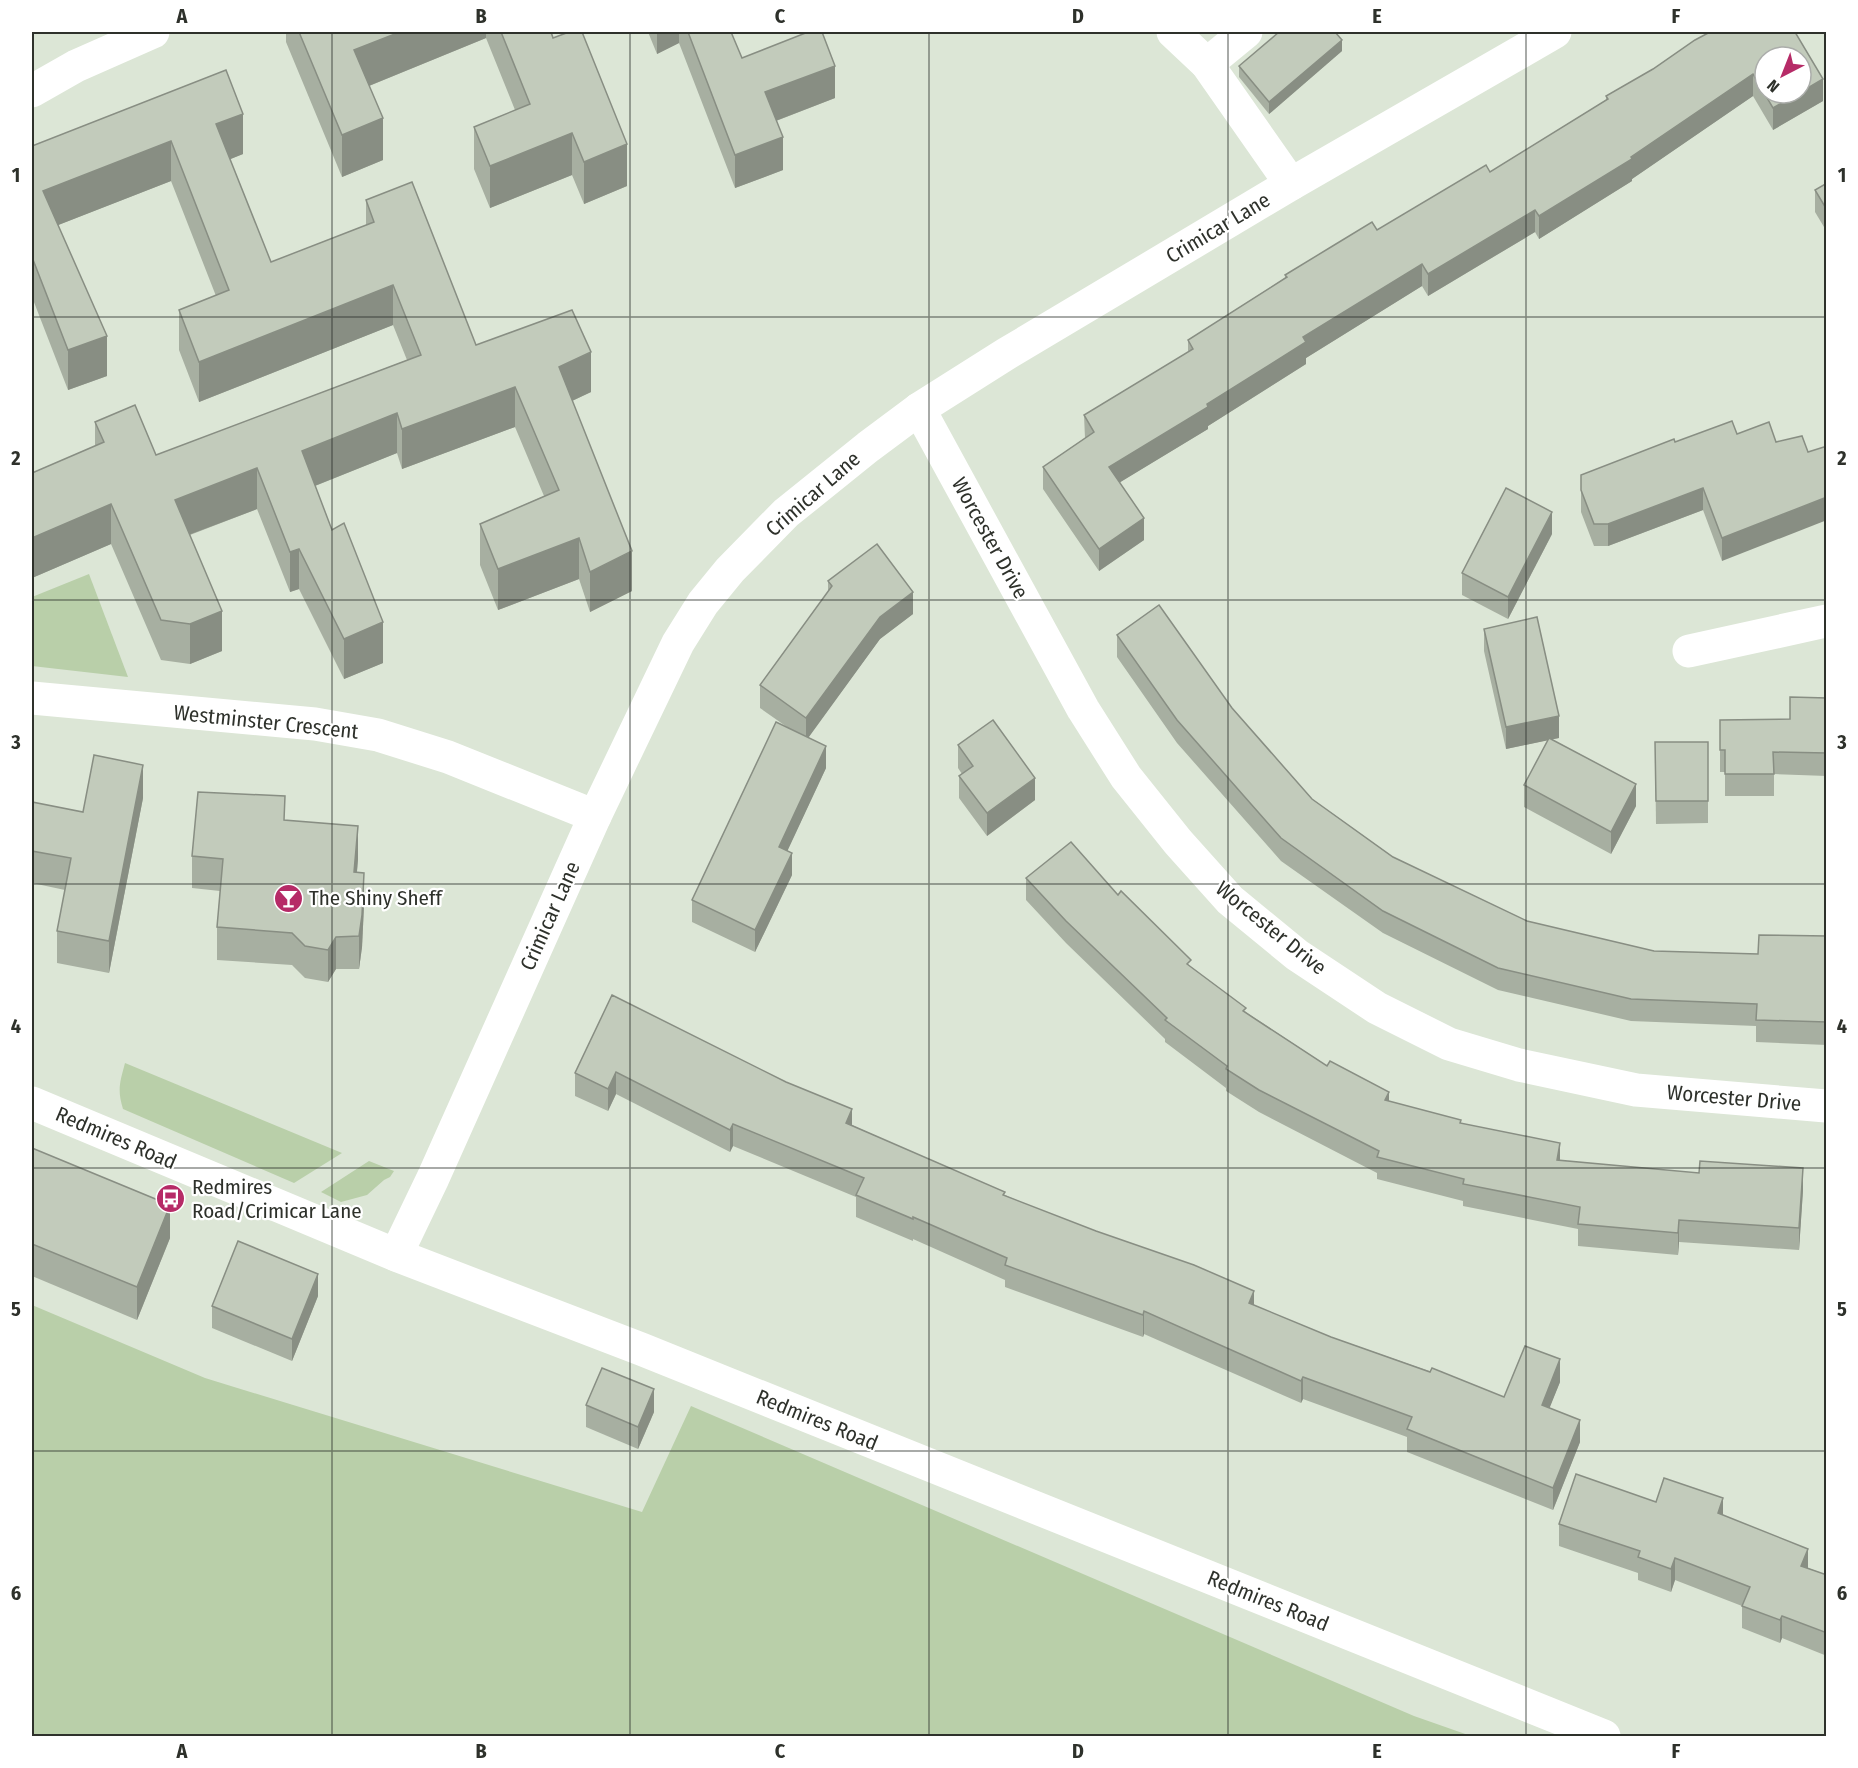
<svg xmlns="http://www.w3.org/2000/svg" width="1858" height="1768" viewBox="0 0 1858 1768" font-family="'Fira Sans Condensed',sans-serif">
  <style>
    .green { fill: #b9cfa9 }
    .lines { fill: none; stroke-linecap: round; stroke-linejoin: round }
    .street { stroke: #fff; stroke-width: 33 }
    .secondary { stroke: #fff; stroke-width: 33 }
    .wall { fill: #a7afa1 }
    .shaded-wall { fill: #888e83 }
    .building { fill: #c2cbbb; stroke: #888e83; stroke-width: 1.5 }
    .grid { fill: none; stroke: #2e312b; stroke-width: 1.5; stroke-opacity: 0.55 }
    .labels { text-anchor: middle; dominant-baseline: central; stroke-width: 4.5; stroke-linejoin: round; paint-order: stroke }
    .street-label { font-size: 21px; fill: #2e312b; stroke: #fff }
    .poi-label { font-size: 21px; fill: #2e312b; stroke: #fff; text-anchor: start }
    .neatline { fill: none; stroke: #2e312b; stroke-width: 2 }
    .grid-label { font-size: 20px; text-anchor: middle; font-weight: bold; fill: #2e312b }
  </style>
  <rect width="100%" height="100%" fill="#dce6d6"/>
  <!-- green -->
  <g class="green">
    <path d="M89,574L128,677L32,666V597Z"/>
    <path d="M125,1063L342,1153L294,1183L123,1109C117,1090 120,1082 125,1063Z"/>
    <path d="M369,1161L394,1171L390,1177L384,1180L367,1195L341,1202L321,1192Z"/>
    <path d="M32,1305L205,1378L642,1512L691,1406L1414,1716L1471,1736H32Z"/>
  </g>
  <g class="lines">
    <!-- street -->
    <g class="street">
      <path d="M1173,32L1207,64L1291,184"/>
      <path d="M1207,64L1246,32"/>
      <path d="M32,91L76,66L153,32"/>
      <path d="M919,409L1083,709L1126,777L1178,842L1230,900L1297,955L1377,1008L1449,1044L1519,1065L1636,1090L1826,1106"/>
      <path d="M1689,651L1826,621"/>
      <path d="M32,698L315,724L378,735L448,757L595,816"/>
    </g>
    <!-- secondary -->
    <g class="secondary">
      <path d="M32,1103L396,1255L641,1349L1604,1736"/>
      <path d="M396,1255L433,1178L595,816L678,643L703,603L730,570L786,513L868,447L919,409L1006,354L1291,184L1555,32"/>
    </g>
  </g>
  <!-- wall -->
  <g class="wall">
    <path d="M286,32H551L627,186L584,204L572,175L490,208L474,169V127L515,110L486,38L369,86L383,160L342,177L286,42Z"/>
    <path d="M648,32H731L742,58L835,98L776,121L783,170L735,188L679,43L657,54Z"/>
    <path d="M1695,40L1823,101L1773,130L1753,96L1632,179V181L1539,239L1535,232L1428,296L1422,286L1306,358V364L1208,426V429L1120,482L1144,540L1099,571L1043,489V467L1085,438L1084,415L1188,352V340L1285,278V275L1377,230L1490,172L1606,100V96L1653,69Z"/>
    <path d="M1342,51L1269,114L1239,77V66Z"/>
    <path d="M226,70L243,154L230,159L271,262L366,225V200L476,345L591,392L572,401L632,591L590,612L579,579L498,610L480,565V524L544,496L515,427L402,469L397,453L315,486L383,663L344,679L299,589L290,592L257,509L190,535L222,651L190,664L161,660L111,544L32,578V473L95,446V422L156,455L407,360L393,325L199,402L179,350V310L216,296L171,181L58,225L107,376L68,390L32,297V146Z"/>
    <path d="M1827,183V232L1815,212V190Z"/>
    <path d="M1737,434L1776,442L1722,561L1703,510L1608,546H1594L1581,512V475L1675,442Z"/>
    <path d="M1552,534L1508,619L1462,595V573Z"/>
    <path d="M828,581L913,614L880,639L808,737L826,768L787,851L792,875L755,952L692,922V900L787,727L760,708V685L828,592Z"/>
    <path d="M1484,629L1559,738L1552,739L1636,806L1611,854L1524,807V785L1548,740L1506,749L1484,651Z"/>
    <path d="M1117,635L1232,708L1312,799L1393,857L1527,921L1654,951L1758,954L1827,936V1045L1756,1042V1026L1631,1021L1498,990L1383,933L1281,861L1177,743L1117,657Z"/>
    <path d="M1827,698V776L1774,774V796H1725V772H1720V750L1790,719Z"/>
    <path d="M1655,742H1708V823L1656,824Z"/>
    <path d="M958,745L1035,800L987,836L959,798V776L962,774L958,768Z"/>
    <path d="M143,798L109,973L57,963V931L65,890L32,883V802L83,812Z"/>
    <path d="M285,820L358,859L357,872L364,905L362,947L359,969H336L328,982L305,978L292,965L217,960V927L220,891L192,888V856Z"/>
    <path d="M1026,878L1118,895L1191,967L1246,1012L1327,1066L1389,1101L1461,1124L1560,1161L1803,1190L1799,1250L1679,1242L1678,1255L1578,1246V1229L1463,1206V1201L1377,1179V1173L1259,1112L1226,1091V1088L1165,1042V1039L1066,943L1026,900Z"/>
    <path d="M612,995L852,1125L1005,1195L1254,1305L1331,1337L1504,1397L1560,1382L1549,1408L1580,1442L1553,1510L1407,1452V1437L1303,1399L1301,1403L1144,1334L1143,1337L1005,1287V1280L913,1239V1241L856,1217V1197L733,1146L730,1152L616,1094L608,1111L575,1096V1073Z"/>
    <path d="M32,1148L170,1238L137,1320L32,1276Z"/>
    <path d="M318,1296L292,1361L212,1328V1306Z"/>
    <path d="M586,1405L654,1412L638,1449L586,1427Z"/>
    <path d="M1656,1502L1723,1515L1808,1568L1827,1575V1656L1782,1638L1780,1643L1742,1628V1606L1675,1580L1671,1592L1638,1580V1573L1559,1546V1524Z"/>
  </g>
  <!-- shaded-wall -->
  <g class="shaded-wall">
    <path d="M400,32H486V38L354,92V50Z"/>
    <path d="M657,32H679V43L657,54Z"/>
    <path d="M1342,40V51L1269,114V102Z"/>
    <path d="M835,66V98L765,125V92Z"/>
    <path d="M1753,74V96L1632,179V181L1539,239V216L1631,157Z"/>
    <path d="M1823,79V101L1773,130V108L1799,93H1801V92Z"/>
    <path d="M243,114V154L216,165V124Z"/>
    <path d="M383,118V160L342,177V135Z"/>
    <path d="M572,133V175L490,208V166Z"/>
    <path d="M783,137V170L735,188V155Z"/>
    <path d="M171,141V181L43,231V191Z"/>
    <path d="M627,144V186L584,204V162Z"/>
    <path d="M1535,210V232L1428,296V274Z"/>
    <path d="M1422,264V286L1306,358V364L1208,426V429L1109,489V467L1303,337Z"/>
    <path d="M393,285V325L199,402V362Z"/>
    <path d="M107,336V376L68,390V350Z"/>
    <path d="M591,352V392L559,407V367Z"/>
    <path d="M515,387V427L402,469V429Z"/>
    <path d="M397,413V453L302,491V451Z"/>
    <path d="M257,468V509L175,540V500Z"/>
    <path d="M1703,488V510L1608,546V524Z"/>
    <path d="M1827,497V520L1722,561V538Z"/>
    <path d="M111,504V544L32,578V538Z"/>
    <path d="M1552,512V534L1508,619V597Z"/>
    <path d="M1144,518V540L1099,571V549Z"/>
    <path d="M579,538V579L498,610V569Z"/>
    <path d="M299,549V589L290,592V552Z"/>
    <path d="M632,551V591L590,612V572Z"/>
    <path d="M913,592V614L880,639L806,741V718L880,617Z"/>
    <path d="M222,611V651L190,664V624Z"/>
    <path d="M383,622V663L344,679V639Z"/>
    <path d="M1559,716V738L1506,749V727Z"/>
    <path d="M826,746V768L779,869V847Z"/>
    <path d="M143,765V798L109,973V941Z"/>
    <path d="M1035,778V800L987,836V813Z"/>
    <path d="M1636,784V806L1611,854V832Z"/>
    <path d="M358,826V859L354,904V872Z"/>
    <path d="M792,853V875L755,952V930Z"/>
    <path d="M364,873V905L362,947L359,969V936Z"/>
    <path d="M336,937V969L328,982V950Z"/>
    <path d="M616,1072V1094L608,1111V1089Z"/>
    <path d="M1389,1092V1114L1385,1100Z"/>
    <path d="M852,1109V1131L846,1123Z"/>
    <path d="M733,1124V1146L730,1152V1130Z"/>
    <path d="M1560,1143V1166L1557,1160Z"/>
    <path d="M1803,1168V1190L1799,1250V1228Z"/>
    <path d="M170,1205V1238L137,1320V1287Z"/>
    <path d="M1679,1220V1242L1678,1255V1233Z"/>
    <path d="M318,1274V1296L292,1361V1339Z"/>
    <path d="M1254,1291V1313L1249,1303Z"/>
    <path d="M1144,1311V1334L1143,1337V1315Z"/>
    <path d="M1560,1359V1382L1542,1427V1405Z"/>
    <path d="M1303,1377V1399L1301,1403V1381Z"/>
    <path d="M654,1389V1412L638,1449V1427Z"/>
    <path d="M1580,1420V1442L1553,1510V1488Z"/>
    <path d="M1723,1498V1520L1718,1513Z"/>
    <path d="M1808,1549V1571L1801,1566Z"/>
    <path d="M1675,1558V1580L1671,1592V1569Z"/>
    <path d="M1782,1616V1638L1780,1643V1620Z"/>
  </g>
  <!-- building -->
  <g class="building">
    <path d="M299,32H400L354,50L383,118L342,135Z"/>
    <path d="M501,32H551L553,38L569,32H582L627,144L584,162L572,133L490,166L474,127L530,104Z"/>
    <path d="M688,32H731L742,58L808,32H822L835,66L765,92L783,137L735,155Z"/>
    <path d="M1279,32H1335L1342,40L1269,102L1239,66Z"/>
    <path d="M1710,32H1795L1823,79L1801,92V57H1765V93H1799L1773,108L1753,74L1631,157L1632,159L1539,216L1535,210L1428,274L1422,264L1303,337L1306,342L1207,404L1208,407L1109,467L1144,518L1099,549L1043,467L1094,432L1084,415L1193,349L1188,340L1287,277L1285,275L1331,247L1372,222L1377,230L1486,165L1490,172L1608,99L1606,96L1653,69L1695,40Z"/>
    <path d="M226,70L243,114L216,124L271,262L374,222L366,200L412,182L476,345L572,310L591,352L559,367L632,551L590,572L579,538L498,569L480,524L559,490L515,387L402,429L397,413L302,451L332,530L344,523L383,622L344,639L299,549L290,552L257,468L175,500L222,611L190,624L161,620L111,504L32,538V473L104,442L95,422L135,405L156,455L421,355L393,285L199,362L179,310L229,290L171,141L43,191L107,336L68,350L32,257V146Z"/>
    <path d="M1827,183V210L1815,190Z"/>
    <path d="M1732,421L1737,434L1769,422L1776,442L1802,436L1808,452L1827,446V497L1722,538L1703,488L1608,524H1594L1581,490V475L1674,439L1675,442Z"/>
    <path d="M1506,488L1552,512L1508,597L1462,573Z"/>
    <path d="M877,544L913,592L880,617L806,718L760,685L832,586L828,581Z"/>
    <path d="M1159,605L1232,708L1312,799L1393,857L1527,921L1654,951L1758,954L1759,935L1827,936V1022L1756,1020L1757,1004L1631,999L1498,968L1383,911L1281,838L1177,720L1117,635Z"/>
    <path d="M1537,617L1559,716L1506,727L1484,629Z"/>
    <path d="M1790,697L1827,698V753L1773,752L1774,774H1725V750H1720V720L1790,719Z"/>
    <path d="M993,720L1035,778L987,813L959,776L973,766L958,745Z"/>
    <path d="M776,722L826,746L779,847L792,853L755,930L692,900Z"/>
    <path d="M1549,738L1636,784L1611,832L1524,785Z"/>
    <path d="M1655,742H1708V801H1656Z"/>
    <path d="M94,755L143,765L109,941L57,931L71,858L32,851V802L83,812Z"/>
    <path d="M198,792L285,796L284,820L358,826L354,872L364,873L362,915L359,936L336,937L328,950L305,946L292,933L217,927L223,859L192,856Z"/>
    <path d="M1071,842L1118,895L1121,891L1191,960L1187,964L1246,1008L1243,1011L1327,1066L1330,1061L1389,1092L1385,1100L1461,1120L1460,1123L1560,1143L1557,1160L1699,1173L1700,1161L1803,1168L1799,1228L1679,1220L1678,1233L1578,1224L1580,1207L1463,1184L1464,1179L1377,1157L1379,1151L1259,1090L1226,1069L1227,1066L1165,1020L1167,1018L1066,921L1026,878Z"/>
    <path d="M612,995L786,1082L852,1109L846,1123L1005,1192L1003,1195L1096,1231L1194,1265L1254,1291L1249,1303L1331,1337L1430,1372L1432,1368L1504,1397L1525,1346L1560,1359L1542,1405L1580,1420L1553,1488L1407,1429L1412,1417L1303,1377L1301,1381L1144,1311L1143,1315L1005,1265L1007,1258L913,1217V1219L856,1195L864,1178L733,1124L730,1130L616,1072L608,1089L575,1073Z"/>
    <path d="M32,1148L170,1205L137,1287L32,1244Z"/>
    <path d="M238,1241L318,1274L292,1339L212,1306Z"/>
    <path d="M602,1368L654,1389L638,1427L586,1405Z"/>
    <path d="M1576,1474L1656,1502L1664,1478L1723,1498L1718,1513L1808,1549L1801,1566L1827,1575V1633L1782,1616L1780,1620L1742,1606L1750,1587L1675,1558L1671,1569L1638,1557L1640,1551L1559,1524Z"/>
  </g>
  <!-- grid -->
  <path class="grid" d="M332,32V1736M630,32V1736M929,32V1736M1228,32V1736M1526,32V1736M32,317H1826M32,600H1826M32,884H1826M32,1168H1826M32,1451H1826"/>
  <!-- icons -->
  <defs>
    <symbol id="bar-disc" viewBox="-11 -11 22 22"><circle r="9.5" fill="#b62b67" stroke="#fff"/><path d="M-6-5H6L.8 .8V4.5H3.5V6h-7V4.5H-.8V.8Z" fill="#fff"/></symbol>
    <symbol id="bus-disc" viewBox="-11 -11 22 22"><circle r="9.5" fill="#b62b67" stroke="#fff"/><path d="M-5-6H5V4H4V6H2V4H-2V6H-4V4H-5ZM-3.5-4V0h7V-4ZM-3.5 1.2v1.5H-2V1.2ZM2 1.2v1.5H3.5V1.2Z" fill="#fff"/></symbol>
  </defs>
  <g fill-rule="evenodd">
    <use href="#bar-disc" x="272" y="882" width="33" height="33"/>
    <use href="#bus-disc" x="154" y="1182" width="33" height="33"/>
  </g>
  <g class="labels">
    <!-- street labels -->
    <g class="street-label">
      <text transform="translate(1218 228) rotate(-31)">Crimicar Lane</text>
      <text transform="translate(813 494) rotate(-41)">Crimicar Lane</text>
      <text transform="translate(990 538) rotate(61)">Worcester Drive</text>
      <text transform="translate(266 722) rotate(6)">Westminster Crescent</text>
      <text transform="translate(550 916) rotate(-66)">Crimicar Lane</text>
      <text transform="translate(1271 928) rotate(39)">Worcester Drive</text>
      <text transform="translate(1734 1098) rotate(5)">Worcester Drive</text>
      <text transform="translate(116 1138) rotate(23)">Redmires Road</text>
      <text transform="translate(817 1420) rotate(22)">Redmires Road</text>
      <text transform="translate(1268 1601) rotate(22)">Redmires Road</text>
    </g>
    <!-- poi labels -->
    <g class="poi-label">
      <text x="309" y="898">The Shiny Sheff</text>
      <text x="192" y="1187">Redmires<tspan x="192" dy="24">Road/Crimicar Lane</tspan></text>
    </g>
  </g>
  <!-- border -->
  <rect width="1858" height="1768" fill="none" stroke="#ffffff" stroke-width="66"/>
  <!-- north arrow -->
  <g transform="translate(1783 75) rotate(222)"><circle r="28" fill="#ffffff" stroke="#abadaa" stroke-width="1.5"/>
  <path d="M0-4.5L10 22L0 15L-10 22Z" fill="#b62b67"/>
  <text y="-9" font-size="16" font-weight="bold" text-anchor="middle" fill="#2e312b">N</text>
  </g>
  <rect x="33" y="33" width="1792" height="1702" class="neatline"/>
  <g class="grid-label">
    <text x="182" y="23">A</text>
    <text x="481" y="23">B</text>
    <text x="780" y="23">C</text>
    <text x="1078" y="23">D</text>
    <text x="1377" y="23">E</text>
    <text x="1676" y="23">F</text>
    <text x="16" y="182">1</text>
    <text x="1842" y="182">1</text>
    <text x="16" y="465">2</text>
    <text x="1842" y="465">2</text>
    <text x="16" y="749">3</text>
    <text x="1842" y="749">3</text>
    <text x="16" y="1033">4</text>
    <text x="1842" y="1033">4</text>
    <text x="16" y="1316">5</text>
    <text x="1842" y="1316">5</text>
    <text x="16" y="1600">6</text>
    <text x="1842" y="1600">6</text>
    <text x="182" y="1758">A</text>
    <text x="481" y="1758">B</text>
    <text x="780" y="1758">C</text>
    <text x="1078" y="1758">D</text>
    <text x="1377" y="1758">E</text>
    <text x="1676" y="1758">F</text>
  </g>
</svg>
